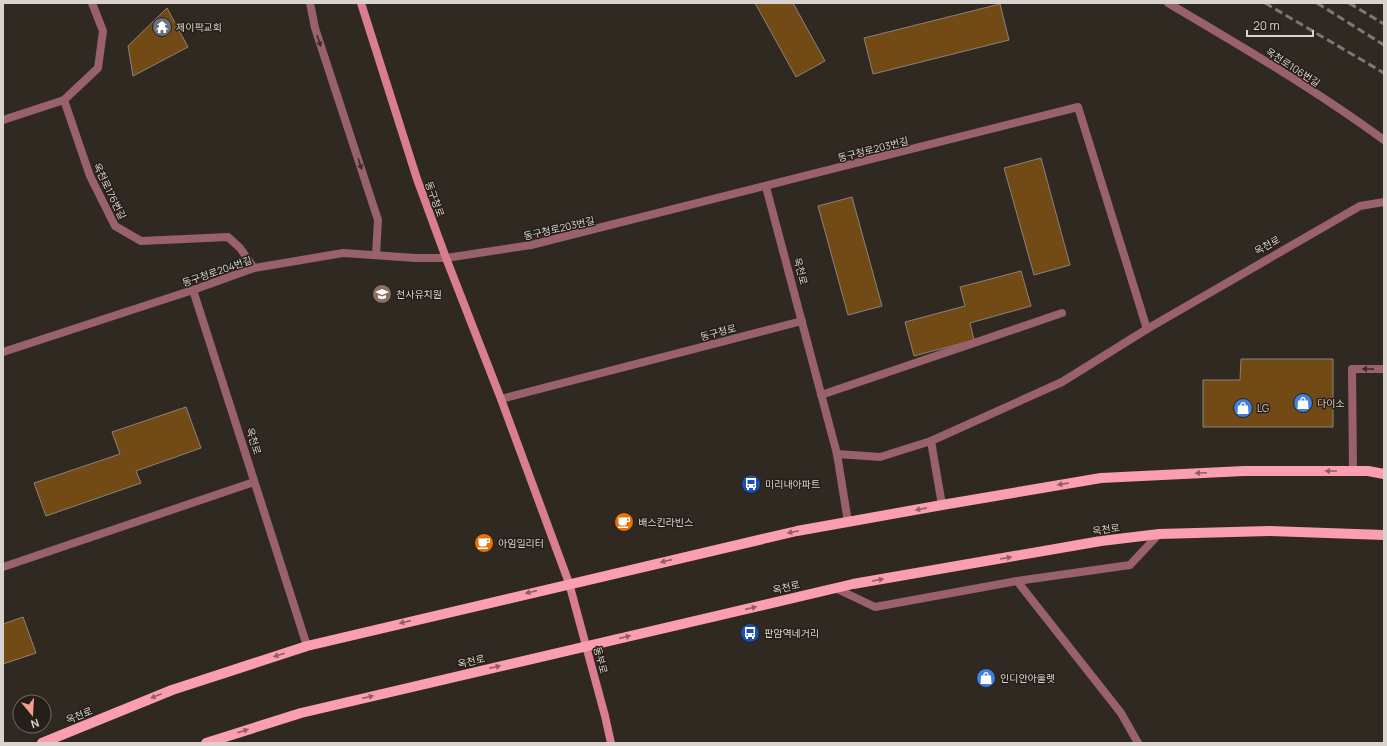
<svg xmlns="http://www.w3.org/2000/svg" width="1387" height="746" viewBox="0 0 1387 746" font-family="Manrope,'Noto Sans KR',sans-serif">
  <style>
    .building { fill: #724a16; stroke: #8b837a }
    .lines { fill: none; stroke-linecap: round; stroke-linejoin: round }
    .service { stroke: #99616c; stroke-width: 8 }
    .minor { stroke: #99616c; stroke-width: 8 }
    .tertiary { stroke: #99616c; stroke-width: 8 }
    .secondary { stroke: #d87e90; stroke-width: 8 }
    .primary { stroke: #fb9eb0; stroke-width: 10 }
    .rail { stroke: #7d7771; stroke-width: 3; stroke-dasharray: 8 4; stroke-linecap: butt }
    .oneway { fill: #3d2c29 }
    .oneway2 { fill: #905e64 }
    .labels { text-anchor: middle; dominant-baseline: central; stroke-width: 3; stroke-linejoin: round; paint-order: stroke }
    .poi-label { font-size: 10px; fill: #d8d3ce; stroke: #261f18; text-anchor: start }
    .street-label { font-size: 10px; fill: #d8d3ce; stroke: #261f18 }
  </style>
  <rect width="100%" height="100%" fill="#302922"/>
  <!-- building -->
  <g class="building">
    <path d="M755,3H793L825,61L796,77Z"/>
    <path d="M1000,4L1009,40L873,74L864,38Z"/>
    <path d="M167,8L188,47L133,76L128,46Z"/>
    <path d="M1041,158L1070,265L1034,275L1004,168Z"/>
    <path d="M852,197L882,306L848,315L818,206Z"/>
    <path d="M1021,271L1031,306L970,323L974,340L914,356L905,322L965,306L960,287Z"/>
    <path d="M1241,359H1333V427H1203V380H1240Z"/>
    <path d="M186,407L201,448L136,471L141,483L46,516L34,483L120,454L112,432Z"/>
    <path d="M23,617L36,653L3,664V624Z"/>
  </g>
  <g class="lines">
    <!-- service -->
    <g class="service">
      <path d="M1353,471L1352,369H1384"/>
      <path d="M3,567L254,482"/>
      <path d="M1017,581L1130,565L1159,534"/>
      <path d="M835,588L875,607L1017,581L1121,713L1138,743"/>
    </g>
    <!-- minor -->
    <g class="minor">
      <path d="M310,3L315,28L378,220L376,255"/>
      <path d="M64,100L90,176L115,226L141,241L228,237L240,248L254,268"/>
      <path d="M3,120L64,100L98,68L103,31L92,3"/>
      <path d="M766,187L837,454L848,522"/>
      <path d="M193,290L307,646"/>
      <path d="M3,352L193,290L254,268L343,253L416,258H446L531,245L1078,107L1147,329"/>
      <path d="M821,395L1062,313"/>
      <path d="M501,399L802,321"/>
      <path d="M931,441L942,505"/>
      <path d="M837,454L880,457L931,441L1062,382L1147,329L1360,206L1384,202"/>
    </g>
    <!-- tertiary -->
    <path class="tertiary" d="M1168,3C1241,46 1316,90 1384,140"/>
    <!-- secondary -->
    <path class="secondary" d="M361,3L417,179L446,258L501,399L569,583L605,716L611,743"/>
    <!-- primary -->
    <g class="primary">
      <path d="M42,743L172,690L307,646L797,531L942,505L1101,478L1244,471H1368L1384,474"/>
      <path d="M206,743L301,713L853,584L1101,541L1159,534L1269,531L1384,535"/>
    </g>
    <!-- rail -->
    <g class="rail">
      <path d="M1265,3L1384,73"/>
      <path d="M1317,3L1384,45"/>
      <path d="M1349,3L1384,24"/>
    </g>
  </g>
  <!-- one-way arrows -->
  <defs><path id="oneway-solid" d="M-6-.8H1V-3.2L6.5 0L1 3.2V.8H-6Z"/></defs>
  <g class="oneway">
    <use href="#oneway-solid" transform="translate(319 41) rotate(71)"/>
    <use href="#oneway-solid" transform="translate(360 164) rotate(72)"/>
    <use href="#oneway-solid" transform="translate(1368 369) rotate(-179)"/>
  </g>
  <g class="oneway2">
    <use href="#oneway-solid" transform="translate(1331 471) rotate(180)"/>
    <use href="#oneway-solid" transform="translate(1201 473) rotate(177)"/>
    <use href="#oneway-solid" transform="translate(1063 484) rotate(171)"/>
    <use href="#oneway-solid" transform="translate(921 509) rotate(169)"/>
    <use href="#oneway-solid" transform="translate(793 532) rotate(168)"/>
    <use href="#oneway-solid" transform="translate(1006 558) rotate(-10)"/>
    <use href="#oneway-solid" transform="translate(666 561) rotate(167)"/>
    <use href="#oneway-solid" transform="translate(878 580) rotate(-10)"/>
    <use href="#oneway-solid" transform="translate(531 592) rotate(167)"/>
    <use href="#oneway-solid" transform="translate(751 608) rotate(-13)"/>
    <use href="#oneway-solid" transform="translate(405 622) rotate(167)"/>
    <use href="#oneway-solid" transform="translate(625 637) rotate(-13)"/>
    <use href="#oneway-solid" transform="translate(279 655) rotate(162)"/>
    <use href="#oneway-solid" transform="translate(495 667) rotate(-13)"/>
    <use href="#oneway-solid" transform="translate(156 696) rotate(158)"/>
    <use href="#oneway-solid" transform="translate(368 697) rotate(-13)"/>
    <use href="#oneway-solid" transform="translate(243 731) rotate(-18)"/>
  </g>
  <!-- icons -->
  <defs>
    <symbol id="temple-disc" viewBox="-11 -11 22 22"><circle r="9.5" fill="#6b7280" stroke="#261f18"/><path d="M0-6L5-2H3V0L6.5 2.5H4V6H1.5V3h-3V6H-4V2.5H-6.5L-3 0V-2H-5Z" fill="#fff"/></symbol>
    <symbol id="school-disc" viewBox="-11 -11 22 22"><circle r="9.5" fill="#8d6e63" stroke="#261f18"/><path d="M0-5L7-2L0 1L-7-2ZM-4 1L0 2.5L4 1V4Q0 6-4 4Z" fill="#fff"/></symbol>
    <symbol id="shop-disc" viewBox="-11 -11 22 22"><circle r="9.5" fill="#3f7fe0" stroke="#261f18"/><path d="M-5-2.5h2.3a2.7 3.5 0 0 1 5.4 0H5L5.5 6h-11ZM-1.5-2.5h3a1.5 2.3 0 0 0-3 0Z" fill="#fff"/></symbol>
    <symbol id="bus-disc" viewBox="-11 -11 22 22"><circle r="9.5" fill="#1a4fb4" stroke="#261f18"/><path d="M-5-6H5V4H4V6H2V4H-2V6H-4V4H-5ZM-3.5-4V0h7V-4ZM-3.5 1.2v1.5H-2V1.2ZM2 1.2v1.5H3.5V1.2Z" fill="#fff"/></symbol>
    <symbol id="cafe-disc" viewBox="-11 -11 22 22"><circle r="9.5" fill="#e8710a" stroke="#261f18"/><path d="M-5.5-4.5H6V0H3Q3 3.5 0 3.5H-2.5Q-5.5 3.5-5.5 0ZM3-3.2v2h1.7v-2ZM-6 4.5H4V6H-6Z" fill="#fff"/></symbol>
  </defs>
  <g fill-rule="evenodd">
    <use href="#temple-disc" x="151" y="16" width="22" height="22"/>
    <use href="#school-disc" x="371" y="283" width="22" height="22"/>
    <use href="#shop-disc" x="1292" y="392" width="22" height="22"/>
    <use href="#shop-disc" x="1232" y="397" width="22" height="22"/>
    <use href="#bus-disc" x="740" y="473" width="22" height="22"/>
    <use href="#cafe-disc" x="613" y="511" width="22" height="22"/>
    <use href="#cafe-disc" x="473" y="532" width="22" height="22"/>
    <use href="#bus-disc" x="739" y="622" width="22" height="22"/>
    <use href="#shop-disc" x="975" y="667" width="22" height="22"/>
  </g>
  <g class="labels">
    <!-- poi labels -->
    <g class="poi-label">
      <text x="176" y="27">제이팍교회</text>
      <text x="396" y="294">천사유치원</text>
      <text x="1317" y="403">다이소</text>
      <text x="1257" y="408">LG</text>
      <text x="765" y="484">미리내아파트</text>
      <text x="638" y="522">배스킨라빈스</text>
      <text x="498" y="543">아임일리터</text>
      <text x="764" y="633">판암역네거리</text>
      <text x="1000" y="678">인디안아울렛</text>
    </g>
    <!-- street labels -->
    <g class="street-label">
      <text transform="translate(1293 67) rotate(33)">옥천로106번길</text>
      <text transform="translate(873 149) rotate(-14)">동구청로203번길</text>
      <text transform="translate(110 191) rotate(64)">옥천로176번길</text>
      <text transform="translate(435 199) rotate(70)">동구청로</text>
      <text transform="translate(559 228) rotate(-13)">동구청로203번길</text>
      <text transform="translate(1267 245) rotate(-30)">옥천로</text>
      <text transform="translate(217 271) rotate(-19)">동구청로204번길</text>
      <text transform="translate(801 271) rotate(75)">옥천로</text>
      <text transform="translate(718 332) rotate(-15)">동구청로</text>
      <text transform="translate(254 441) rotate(72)">옥천로</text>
      <text transform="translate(1106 529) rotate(-8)">옥천로</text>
      <text transform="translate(786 587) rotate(-13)">옥천로</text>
      <text transform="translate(601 660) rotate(75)">동부로</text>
      <text transform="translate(471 661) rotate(-13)">옥천로</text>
      <text transform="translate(79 715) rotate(-22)">옥천로</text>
    </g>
  </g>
  <!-- border -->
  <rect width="1387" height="746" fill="none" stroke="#d8d3ce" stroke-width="8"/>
  <!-- north arrow -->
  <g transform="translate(32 714) rotate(162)"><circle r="19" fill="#261f18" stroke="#6d6761"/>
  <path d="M0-3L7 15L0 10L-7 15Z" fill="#f59d8f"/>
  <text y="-6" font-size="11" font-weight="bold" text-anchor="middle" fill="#d8d3ce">N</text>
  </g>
  <!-- scale -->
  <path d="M1247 30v6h66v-6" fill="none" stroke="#d8d3ce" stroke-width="2"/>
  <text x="1253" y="30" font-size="12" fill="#d8d3ce" stroke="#261f18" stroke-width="3" paint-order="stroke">20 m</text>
</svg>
